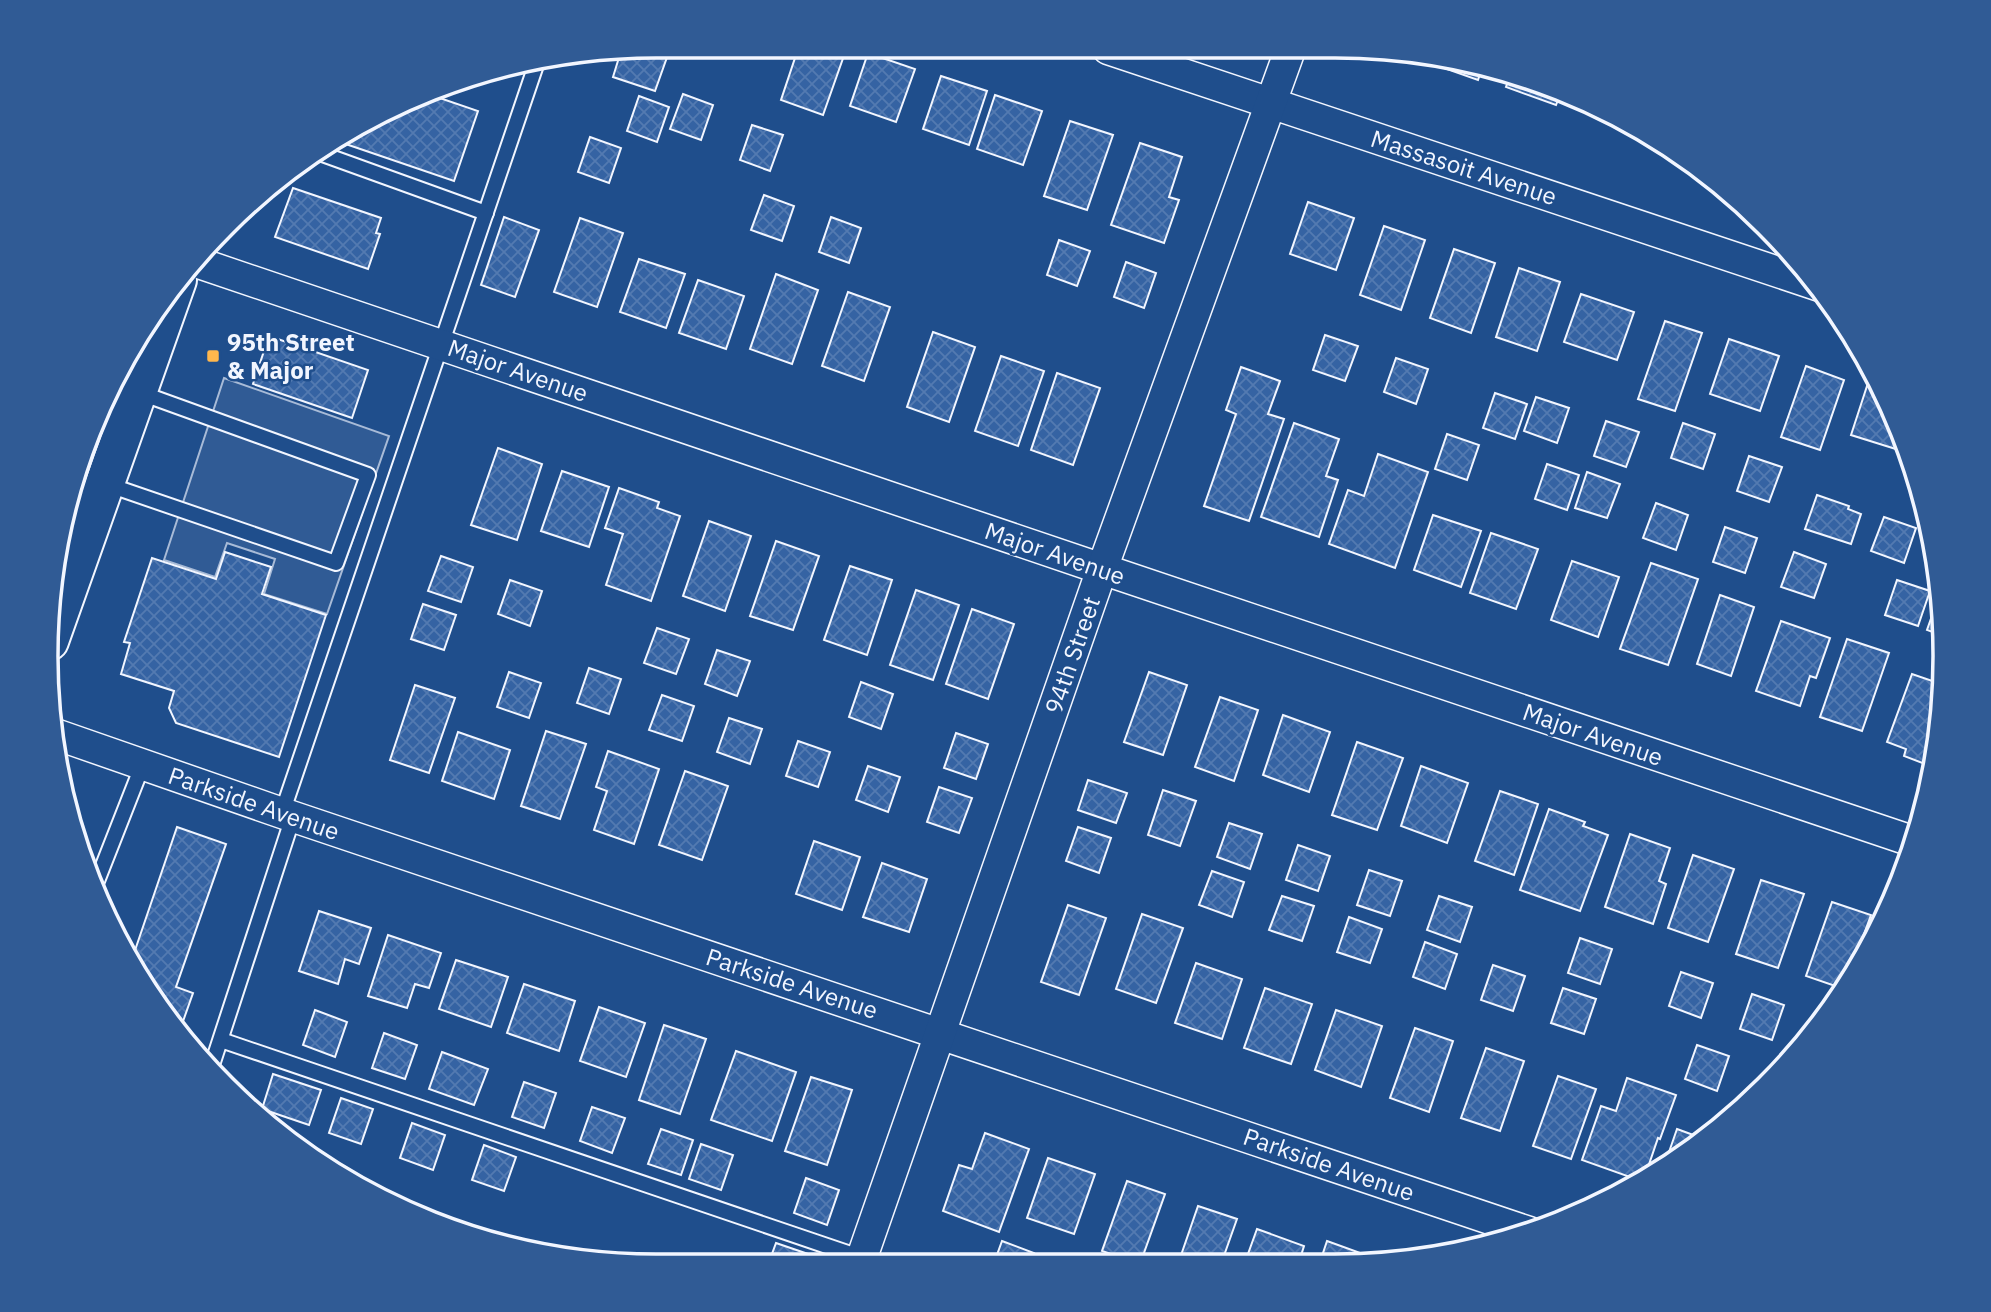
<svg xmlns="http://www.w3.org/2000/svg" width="1991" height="1312" viewBox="0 0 1991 1312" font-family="'IBM Plex Sans',sans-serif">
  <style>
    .built { fill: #305b95; stroke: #a8bbd7; stroke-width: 2 }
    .building { fill: url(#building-cross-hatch); stroke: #f2f6ff; stroke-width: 2 }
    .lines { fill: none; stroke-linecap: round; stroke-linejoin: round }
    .lane-casing { stroke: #f2f6ff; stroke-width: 18 }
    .street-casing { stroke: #f2f6ff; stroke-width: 33 }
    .primary-casing { stroke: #f2f6ff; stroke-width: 42 }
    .lane { stroke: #1f4e8c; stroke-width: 14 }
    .street { stroke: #1f4e8c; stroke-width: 30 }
    .primary { stroke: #1f4e8c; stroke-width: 38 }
    .poi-dot { fill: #ffb74d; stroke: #1f4e8c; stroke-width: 2.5 }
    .labels { text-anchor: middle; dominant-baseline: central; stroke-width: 5; stroke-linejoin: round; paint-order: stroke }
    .street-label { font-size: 24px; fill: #f2f6ff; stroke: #1f4e8c }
    .poi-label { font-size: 24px; font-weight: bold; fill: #f2f6ff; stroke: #1f4e8c; text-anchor: start }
    .rim { fill: none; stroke: #f2f6ff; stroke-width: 3.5 }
  </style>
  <defs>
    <pattern id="building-cross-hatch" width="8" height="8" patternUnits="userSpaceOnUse" patternTransform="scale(1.75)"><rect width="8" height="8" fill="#3563a3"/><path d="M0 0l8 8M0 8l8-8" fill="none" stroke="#537ab1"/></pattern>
  </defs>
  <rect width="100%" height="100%" fill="#1f4e8c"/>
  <!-- built -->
  <path class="built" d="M224,378L389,436L327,614L264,594L275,559L227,543L215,577L164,560Z"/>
  <!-- building -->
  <g class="building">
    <path d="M656,46H671L655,91L613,77L621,51Z"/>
    <path d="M799,46L847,47L823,115L781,100Z"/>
    <path d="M868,53L915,69L896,122L850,106Z"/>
    <path d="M1427,54L1481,71L1478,80L1424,61Z"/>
    <path d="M941,76L987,91L969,145L923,129Z"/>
    <path d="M1509,79L1560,95L1556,105L1506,87Z"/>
    <path d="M428,94L478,111L454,181L334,140Z"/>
    <path d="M683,94L713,105L701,140L670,129Z"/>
    <path d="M995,95L1042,111L1023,165L977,149Z"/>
    <path d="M639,96L669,107L657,142L627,131Z"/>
    <path d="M1569,97L1605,108L1621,120L1567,101Z"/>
    <path d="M1070,121L1113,135L1087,210L1044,196Z"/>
    <path d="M752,125L783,135L770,171L740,160Z"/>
    <path d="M590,137L621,148L609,183L578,172Z"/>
    <path d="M1140,143L1182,157L1169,197L1179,200L1164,243L1111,225Z"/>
    <path d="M293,188L381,218L376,233L380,234L368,269L275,237Z"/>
    <path d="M764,195L794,206L782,241L751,230Z"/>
    <path d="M1308,202L1354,218L1336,270L1290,254Z"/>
    <path d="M504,217L539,230L515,297L481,285Z"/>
    <path d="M831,217L861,228L849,263L819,252Z"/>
    <path d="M580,218L623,233L597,307L554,292Z"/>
    <path d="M1384,226L1425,240L1401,310L1360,295Z"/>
    <path d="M1059,240L1090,251L1077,286L1047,275Z"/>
    <path d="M1454,249L1495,263L1471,333L1430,318Z"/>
    <path d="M639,259L685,274L666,328L620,312Z"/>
    <path d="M1126,262L1156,273L1144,308L1114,297Z"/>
    <path d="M1519,268L1560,282L1537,351L1496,337Z"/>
    <path d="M776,274L818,290L792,364L750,349Z"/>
    <path d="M698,280L744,296L726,349L679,333Z"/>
    <path d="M848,292L890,307L864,381L822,366Z"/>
    <path d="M1581,294L1634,312L1617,360L1564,342Z"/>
    <path d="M1665,321L1702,333L1675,411L1638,399Z"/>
    <path d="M933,332L975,347L949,422L907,407Z"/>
    <path d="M1325,335L1358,346L1345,381L1313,370Z"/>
    <path d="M269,336L368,370L352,418L253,384Z"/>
    <path d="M1729,339L1779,356L1760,411L1710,394Z"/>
    <path d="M1001,356L1044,371L1018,446L975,431Z"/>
    <path d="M1396,358L1428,369L1416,404L1384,392Z"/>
    <path d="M1806,366L1844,380L1820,450L1781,437Z"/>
    <path d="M1241,367L1280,381L1268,414L1284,419L1249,521L1204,506L1236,414L1226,410Z"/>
    <path d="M1057,373L1100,388L1073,465L1031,450Z"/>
    <path d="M1867,386L1885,392L1904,444L1902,451L1851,435Z"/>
    <path d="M1495,393L1527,404L1515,439L1483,428Z"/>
    <path d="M1536,397L1569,408L1557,443L1524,431Z"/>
    <path d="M1606,421L1639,432L1626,467L1594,456Z"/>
    <path d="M1294,423L1339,439L1326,476L1338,480L1319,537L1261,517Z"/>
    <path d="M1683,423L1715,434L1703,469L1671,458Z"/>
    <path d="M1447,434L1479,445L1467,480L1435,469Z"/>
    <path d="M498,448L542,464L517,540L471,525Z"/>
    <path d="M1378,454L1428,472L1395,568L1329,544L1348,490L1364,496Z"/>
    <path d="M1749,456L1782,467L1769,502L1737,491Z"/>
    <path d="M1547,464L1579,475L1567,510L1535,499Z"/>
    <path d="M562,471L609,487L589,547L541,531Z"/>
    <path d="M1587,472L1620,484L1607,518L1575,508Z"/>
    <path d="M619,488L659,502L657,508L680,516L651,601L606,585L623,534L605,528Z"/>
    <path d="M1817,495L1849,506L1848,509L1861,514L1851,544L1805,529Z"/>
    <path d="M1656,503L1688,515L1676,550L1643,538Z"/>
    <path d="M1433,515L1481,531L1461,587L1414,570Z"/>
    <path d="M1884,517L1916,528L1904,563L1871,551Z"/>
    <path d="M709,521L751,536L725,611L683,596Z"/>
    <path d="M1725,527L1757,538L1745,573L1713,562Z"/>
    <path d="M1491,533L1538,549L1516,609L1470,593Z"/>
    <path d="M776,541L819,556L793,630L750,616Z"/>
    <path d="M225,552L271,567L262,594L326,615L279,757L176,723L169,708L174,691L121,674L130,643L124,642L152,558L216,579Z"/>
    <path d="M1794,552L1826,564L1814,598L1781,587Z"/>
    <path d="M441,556L473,567L461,602L428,591Z"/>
    <path d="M1572,561L1619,577L1598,637L1551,620Z"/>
    <path d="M1651,563L1698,579L1668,665L1620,649Z"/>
    <path d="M850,566L892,580L867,655L824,640Z"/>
    <path d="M510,580L542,591L530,626L498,614Z"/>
    <path d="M1897,580L1930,591L1918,626L1885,615Z"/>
    <path d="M916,590L959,605L933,680L890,665Z"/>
    <path d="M1720,595L1754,607L1731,676L1697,664Z"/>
    <path d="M1939,596L1944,616V636L1927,630Z"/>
    <path d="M423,604L456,615L444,650L411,639Z"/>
    <path d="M972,609L1014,624L988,699L946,684Z"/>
    <path d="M1781,621L1830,638L1816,678L1810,676L1800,706L1756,691Z"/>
    <path d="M657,628L689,639L676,674L644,663Z"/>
    <path d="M1847,639L1889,653L1862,731L1820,717Z"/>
    <path d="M717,650L750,661L737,696L705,684Z"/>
    <path d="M589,668L621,679L609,714L577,703Z"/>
    <path d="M1942,670L1940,736L1933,767L1904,756L1906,749L1887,742L1912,674L1938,683Z"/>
    <path d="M509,672L541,683L529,718L497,707Z"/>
    <path d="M1149,672L1187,685L1163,755L1124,742Z"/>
    <path d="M861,682L893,694L881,729L849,717Z"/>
    <path d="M415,685L455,698L429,773L390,760Z"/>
    <path d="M662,695L694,706L682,741L649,730Z"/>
    <path d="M1220,697L1258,710L1234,781L1195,767Z"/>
    <path d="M1283,715L1330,732L1309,792L1263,775Z"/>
    <path d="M729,718L762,729L750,764L717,752Z"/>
    <path d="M546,731L586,744L560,819L521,806Z"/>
    <path d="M458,732L510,750L494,799L442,781Z"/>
    <path d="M956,733L988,744L976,779L944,768Z"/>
    <path d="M798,741L830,752L818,787L786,776Z"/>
    <path d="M1357,742L1403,758L1377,830L1332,815Z"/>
    <path d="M608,751L659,769L634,844L594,830L607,791L596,787Z"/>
    <path d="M868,766L900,777L888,812L856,800Z"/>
    <path d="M1421,766L1468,783L1447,843L1401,826Z"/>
    <path d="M685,771L728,786L702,860L659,845Z"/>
    <path d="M1088,780L1127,793L1116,823L1078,810Z"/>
    <path d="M939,787L972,798L959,833L927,822Z"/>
    <path d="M1163,790L1196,801L1180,846L1148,835Z"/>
    <path d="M1500,791L1538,804L1514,875L1475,861Z"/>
    <path d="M1549,809L1585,822L1583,826L1608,835L1580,911L1520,890Z"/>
    <path d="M1229,823L1262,834L1250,869L1217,857Z"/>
    <path d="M177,827L226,844L176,987L193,993L181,1027L130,965Z"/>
    <path d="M1078,827L1111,838L1099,873L1066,861Z"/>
    <path d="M1630,834L1670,848L1659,881L1666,884L1653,924L1605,907Z"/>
    <path d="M814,841L860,857L842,910L796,894Z"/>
    <path d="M1298,845L1330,856L1318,891L1286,880Z"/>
    <path d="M1693,855L1734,869L1708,942L1668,928Z"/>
    <path d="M882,863L927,879L909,932L863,917Z"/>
    <path d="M1369,870L1402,881L1390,916L1357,905Z"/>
    <path d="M1212,871L1244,882L1232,917L1199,905Z"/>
    <path d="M1761,880L1804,894L1778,968L1736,954Z"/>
    <path d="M1282,896L1314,906L1302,941L1269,930Z"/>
    <path d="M1439,896L1472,907L1460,942L1427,930Z"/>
    <path d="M1832,902L1871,915L1844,989L1806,976Z"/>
    <path d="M1068,905L1106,918L1079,995L1041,982Z"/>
    <path d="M319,911L371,928L359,964L345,959L338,984L299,971Z"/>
    <path d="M1142,914L1183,928L1156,1003L1116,989Z"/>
    <path d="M1349,917L1382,929L1370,963L1337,952Z"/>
    <path d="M388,935L441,953L429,988L415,984L407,1008L368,996Z"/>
    <path d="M1580,938L1612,949L1600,984L1568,973Z"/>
    <path d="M1425,942L1457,954L1445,989L1413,977Z"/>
    <path d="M456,960L508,977L491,1027L439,1009Z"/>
    <path d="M1196,963L1242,979L1222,1039L1175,1023Z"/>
    <path d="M1493,965L1525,976L1513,1011L1481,1000Z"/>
    <path d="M1681,972L1713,983L1701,1018L1669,1006Z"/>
    <path d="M524,984L575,1001L559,1051L507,1033Z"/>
    <path d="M1265,988L1312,1004L1291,1064L1244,1048Z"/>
    <path d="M1563,988L1596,999L1584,1034L1551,1023Z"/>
    <path d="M1752,994L1784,1005L1772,1040L1740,1029Z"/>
    <path d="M599,1007L645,1023L626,1077L580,1061Z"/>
    <path d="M315,1010L347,1022L335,1057L303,1045Z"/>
    <path d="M1336,1010L1382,1026L1361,1087L1315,1070Z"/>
    <path d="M664,1025L706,1039L680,1114L639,1100Z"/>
    <path d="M1415,1028L1453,1041L1429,1112L1390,1098Z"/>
    <path d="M384,1033L417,1045L405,1079L372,1068Z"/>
    <path d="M1697,1045L1729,1056L1717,1091L1685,1079Z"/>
    <path d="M1486,1048L1524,1061L1500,1131L1461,1118Z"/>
    <path d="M736,1051L796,1072L772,1141L711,1120Z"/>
    <path d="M442,1052L488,1069L474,1105L429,1089Z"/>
    <path d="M273,1074L321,1090L309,1125L262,1109Z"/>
    <path d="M1558,1076L1596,1089L1571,1159L1533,1146Z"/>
    <path d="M811,1077L852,1090L827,1165L785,1151Z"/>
    <path d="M1627,1078L1676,1095L1660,1139L1658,1138L1644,1179L1641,1181L1582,1160L1601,1106L1616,1111Z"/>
    <path d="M524,1082L556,1093L544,1128L512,1117Z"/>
    <path d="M341,1098L373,1109L361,1144L329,1133Z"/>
    <path d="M592,1107L625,1118L612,1153L580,1141Z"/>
    <path d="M412,1123L445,1135L433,1170L400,1158Z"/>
    <path d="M661,1129L693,1140L681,1175L648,1164Z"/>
    <path d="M1677,1129L1707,1140L1677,1159L1678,1155L1669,1152Z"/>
    <path d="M985,1133L1029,1149L999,1232L943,1211L959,1165L972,1169Z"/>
    <path d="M701,1144L733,1155L721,1190L689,1179Z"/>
    <path d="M484,1145L516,1157L504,1191L472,1180Z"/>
    <path d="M1048,1158L1095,1174L1074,1234L1027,1218Z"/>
    <path d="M806,1178L839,1190L827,1225L794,1213Z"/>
    <path d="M1127,1181L1165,1194L1140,1264L1102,1251Z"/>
    <path d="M1198,1206L1237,1219L1221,1264H1178Z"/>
    <path d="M1257,1229L1304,1246L1298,1265H1244Z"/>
    <path d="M1002,1241L1034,1253L1030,1263H994Z"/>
    <path d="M1327,1241L1377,1259L1375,1265H1319Z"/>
    <path d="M776,1243L808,1254L806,1262H769Z"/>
  </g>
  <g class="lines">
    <defs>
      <g id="lane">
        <path d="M314,151L486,213"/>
        <path d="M106,484L336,563L368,475L138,392"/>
        <path d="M282,813L536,65"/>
        <path d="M97,881L143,764"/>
        <path d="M221,1040L877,1263"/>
        <path d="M212,1065L293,817"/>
      </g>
      <g id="street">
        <path d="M1108,49L1820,286"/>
        <path d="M196,262L1102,569L1915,842"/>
        <path d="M55,734L282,813L1529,1232"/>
        <path d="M860,1263L1102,569L1290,50"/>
      </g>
      <path id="primary" d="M49,641L177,280"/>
    </defs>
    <!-- lane casing -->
    <use href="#lane" class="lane-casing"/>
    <!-- street casing -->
    <use href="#street" class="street-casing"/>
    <!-- primary casing -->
    <use href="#primary" class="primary-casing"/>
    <!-- lane -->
    <use href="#lane" class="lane"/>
    <!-- street -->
    <use href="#street" class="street"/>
    <!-- primary -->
    <use href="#primary" class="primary"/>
  </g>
  <!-- markers -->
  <rect class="poi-dot" x="206" y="349" width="14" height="14" rx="3.5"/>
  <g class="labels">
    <!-- street labels -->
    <g class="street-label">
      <text transform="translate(1464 167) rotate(18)">Massasoit Avenue</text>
      <text transform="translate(518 370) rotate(19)">Major Avenue</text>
      <text transform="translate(1055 553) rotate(19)">Major Avenue</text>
      <text transform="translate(1072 655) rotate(-71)">94th Street</text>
      <text transform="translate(1593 734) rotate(19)">Major Avenue</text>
      <text transform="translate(254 803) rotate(19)">Parkside Avenue</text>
      <text transform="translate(792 983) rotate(18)">Parkside Avenue</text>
      <text transform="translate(1329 1164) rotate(19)">Parkside Avenue</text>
    </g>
    <!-- poi labels -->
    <g class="poi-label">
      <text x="227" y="342">95th Street<tspan x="227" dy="28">&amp; Major</tspan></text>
    </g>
  </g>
  <!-- crop -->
  <path d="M0 0H1991V1312H0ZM656 58H1335A598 598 0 0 1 1933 656V656A598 598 0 0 1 1335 1254H656A598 598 0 0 1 58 656V656A598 598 0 0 1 656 58Z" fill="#305b95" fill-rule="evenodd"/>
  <path class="rim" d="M656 58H1335A598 598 0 0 1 1933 656V656A598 598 0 0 1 1335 1254H656A598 598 0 0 1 58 656V656A598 598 0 0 1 656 58Z"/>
</svg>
